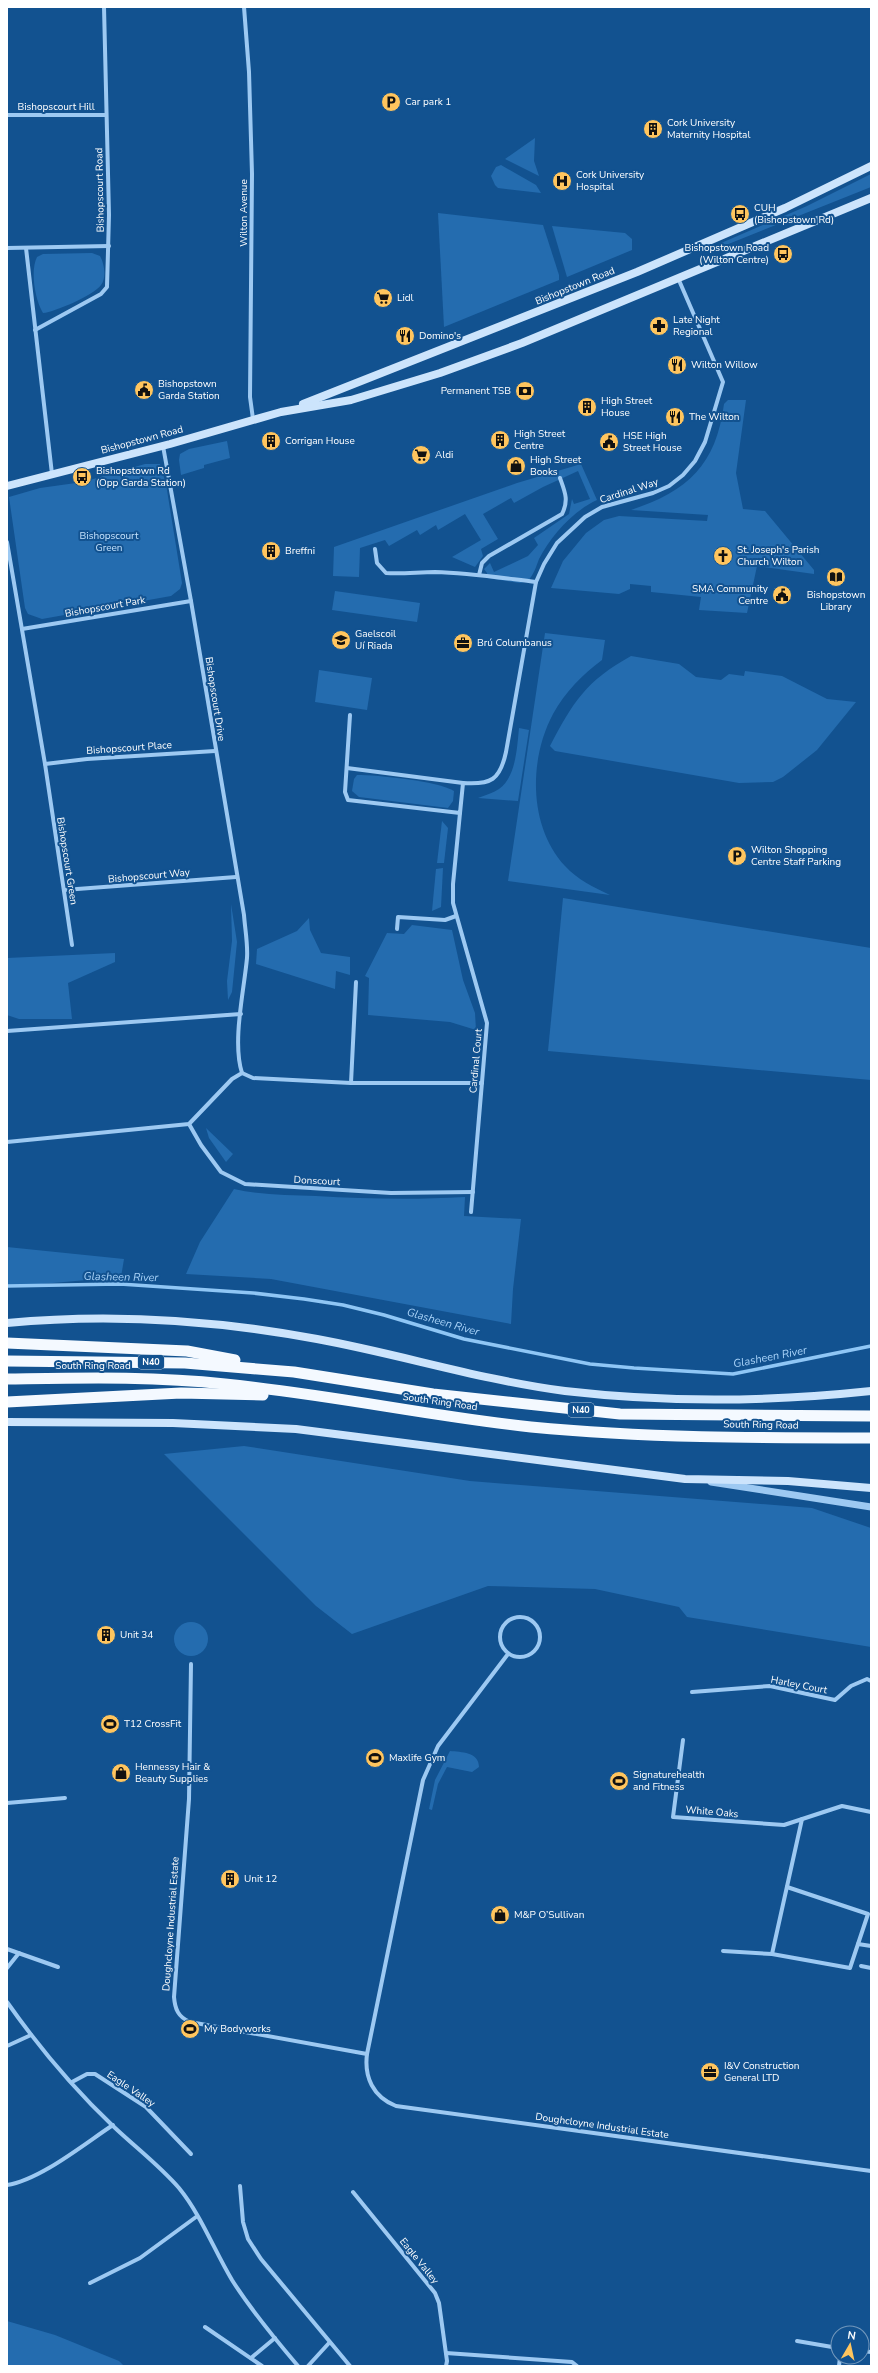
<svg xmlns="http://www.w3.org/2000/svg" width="878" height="2373" viewBox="0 0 878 2373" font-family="'Nunito Sans',sans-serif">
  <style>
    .green { fill: #246caf }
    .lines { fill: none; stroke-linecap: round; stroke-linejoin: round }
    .stream { stroke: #8fc6f5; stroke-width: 3.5 }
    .minor { stroke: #9dc9f2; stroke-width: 4 }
    .tertiary { stroke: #9dc9f2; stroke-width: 7 }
    .secondary { stroke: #cce4fc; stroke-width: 8 }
    .trunk { stroke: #f4f9ff; stroke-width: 11 }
    .labels { text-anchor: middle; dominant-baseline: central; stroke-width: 4; stroke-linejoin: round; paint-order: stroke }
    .shield { fill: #125290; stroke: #b8cbde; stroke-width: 1 }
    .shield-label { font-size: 9px; font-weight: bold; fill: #fff }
    .poi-label { font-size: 10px; fill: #fff; stroke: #125290; text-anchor: start }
    .street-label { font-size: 10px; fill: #fff; stroke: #125290 }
    .park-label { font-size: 10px; fill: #c4e2fd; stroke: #125290 }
    .water-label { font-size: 11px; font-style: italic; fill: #a9d3f9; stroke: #125290 }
  </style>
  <rect width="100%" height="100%" fill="#125290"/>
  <!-- green -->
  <g class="green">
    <path d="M535,138L534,161L539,176L505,159Z"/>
    <path d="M501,165L536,185L541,193L498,188L495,185L491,176L496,167Z"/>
    <path d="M871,174V187L706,253L705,250L807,206Z"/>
    <path d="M438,213L543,225L559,275V280L444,327Z"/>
    <path d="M552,226L625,233L632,239V250L567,277Z"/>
    <path d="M92,253L100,256C104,263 107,277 101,285C94,295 55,312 43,313C35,300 30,271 37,257L43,254Z"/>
    <path d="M728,400H746L736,473L743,509L765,511L814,570V574L757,566L747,613L699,610L701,597L651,592V586L630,584V589L619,594L551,588L563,561L586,533L604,520L619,516L707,521L708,515L631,510C688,491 716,465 724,404Z"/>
    <path d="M227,441L230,458L204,465V468L181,475L179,460L180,454L189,449Z"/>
    <path d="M145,464H160L166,484L182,583L180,589L171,596L42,619L28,614L25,608L9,497L40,488L83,482Z"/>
    <path d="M581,464L597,500C573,511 551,536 539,559C536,567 534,574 528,581L520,583L487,578V573L484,569L490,563L494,572L528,556L538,545L534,538L569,514L572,499L574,504L590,499L578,471L543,487L514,503L511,498L483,514L498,539L481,549L483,556L475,567L452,557L481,540L465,514L438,530L436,525L420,535L417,530L389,546L385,540L360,548L359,577L333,576L334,547L517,483Z"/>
    <path d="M335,591L420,603L417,622L332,610Z"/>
    <path d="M545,633L605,640L602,660C583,674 565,692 553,714C529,759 528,826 565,866C578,880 593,887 610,895L508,881Z"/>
    <path d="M631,656L679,664L696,677L721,680L729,674L744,676L745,671L782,676L827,699L856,702L817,750L783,777L773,782L739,783L555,751L550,746C573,702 586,681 631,656Z"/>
    <path d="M319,670L372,678L367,710L315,702Z"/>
    <path d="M519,728L529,730L518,801L478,798C485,795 493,793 499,789C516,777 517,748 519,728Z"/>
    <path d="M357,775C377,775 438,781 454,791L453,801L448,808L359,797L352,791L354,779Z"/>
    <path d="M442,821L448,828L444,863H437Z"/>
    <path d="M443,868L441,907L432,911L436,869Z"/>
    <path d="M563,898L871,948V1080L548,1051Z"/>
    <path d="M231,904L237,942L232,992L228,1000L227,981L232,941Z"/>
    <path d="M309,918L310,930L321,953L350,957V975L336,971L335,989L256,964L257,949L297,931Z"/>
    <path d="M412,925L452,930L463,980L475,1013L476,1030L450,1022L368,1015L369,978L365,976L387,933L404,934Z"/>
    <path d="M115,953V962L68,983L72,1019H19L7,1015V958Z"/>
    <path d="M206,1128L233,1154L226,1162L209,1138Z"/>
    <path d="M234,1189C261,1195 288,1195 316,1196C366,1199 415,1200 465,1197L464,1216L521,1219L513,1289L511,1324L271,1279L186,1274L200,1242Z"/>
    <path d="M7,1247L124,1259L121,1277L7,1287Z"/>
    <path d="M244,1446L470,1481L812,1508L871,1528V1647L687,1617L679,1607L595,1589L488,1586L352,1634L316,1606L164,1454Z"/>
    <circle cx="191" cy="1639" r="17"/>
    <path d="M450,1751C461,1752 479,1752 479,1767L472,1772L447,1767L438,1784L432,1810L429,1809L435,1780Z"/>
    <path d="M7,2321L55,2335L119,2361L124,2366H7Z"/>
  </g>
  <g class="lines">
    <!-- stream -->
    <path class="stream" d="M7,1286L120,1284L253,1293L304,1299L343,1305L384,1315L464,1339L590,1364L634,1368L733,1374L871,1346"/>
    <!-- minor -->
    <g class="minor">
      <path d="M244,7L249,72L252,174L250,397L253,419"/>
      <path d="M7,115H106"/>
      <path d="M7,248L109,246"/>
      <path d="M26,248L52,474"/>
      <path d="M35,330L101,294L107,287L109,215L104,7"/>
      <path d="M7,542L45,764L72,945"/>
      <path d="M375,549L377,563L386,573C403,574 419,572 435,572C469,573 502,578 536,582"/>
      <path d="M479,575L482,563L489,556L562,514C569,500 565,492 560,478"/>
      <path d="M22,629L191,601"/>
      <path d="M350,715L345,792L348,800L460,813L463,783C491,785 500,780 506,752L536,582L544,564L557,543L585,517L602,507L653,493L669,486L683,475L695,461L705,442L723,382L678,278"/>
      <path d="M45,764L87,759L215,751"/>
      <path d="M347,768L463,783"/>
      <path d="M460,813L453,884V903L487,1023L471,1212"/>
      <path d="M64,890L236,877"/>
      <path d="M397,929L398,917L445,920L456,916"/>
      <path d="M7,1031L241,1014"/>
      <path d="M242,1073L253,1078L351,1083H482"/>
      <path d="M351,1083L356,982"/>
      <path d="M189,1124L201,1145L221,1172L245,1184L391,1193L473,1192"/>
      <path d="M7,1142L189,1124L232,1079L242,1073C232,1042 244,991 247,958C248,944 245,929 244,915L191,601L163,446"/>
      <circle cx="520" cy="1637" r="20"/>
      <path d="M508,1654L438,1746L423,1780L367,2054C364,2077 373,2097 396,2106L871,2171"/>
      <path d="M191,1664L189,1799L174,1997C175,2009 178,2017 190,2022L367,2054"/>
      <path d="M692,1692L770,1686L835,1700L851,1686L867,1679L871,1681"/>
      <path d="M683,1740L673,1817L784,1825L842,1806L871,1812"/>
      <path d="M7,1803L65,1798"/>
      <path d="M858,1944L871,1946"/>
      <path d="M7,1949L58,1967"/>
      <path d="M723,1951L772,1954L850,1968L868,1914L787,1887"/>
      <path d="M772,1954L802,1819"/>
      <path d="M861,1966L871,1968"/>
      <path d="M7,1968L19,1953"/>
      <path d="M7,2002C38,2046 74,2089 113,2126C135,2147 159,2165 179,2188C201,2215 214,2250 232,2280C251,2310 275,2339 298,2366"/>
      <path d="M7,2046L31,2035"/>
      <path d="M72,2082L87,2074H95L146,2107L191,2154"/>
      <path d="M7,2185C40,2180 84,2144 113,2125"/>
      <path d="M240,2186L243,2222L248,2239L261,2259L350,2366"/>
      <path d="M353,2192L435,2293L439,2303L447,2361L446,2366"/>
      <path d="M90,2283L140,2258L196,2217"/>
      <path d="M205,2327L262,2366"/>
      <path d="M797,2341L838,2348"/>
      <path d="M862,2351L871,2352"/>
      <path d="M446,2353L572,2362L577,2366"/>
      <path d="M251,2358L275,2338"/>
      <path d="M308,2366L329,2343"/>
      <path d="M839,2366L840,2357"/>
    </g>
    <!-- tertiary -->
    <path class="tertiary" d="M711,1482L871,1507"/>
    <!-- secondary -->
    <g class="secondary">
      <path d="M303,404L637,272L785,208L871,166"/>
      <path d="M7,486L170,444L281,412L351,400L440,373L522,343L871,198"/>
      <path d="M7,1323C110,1313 215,1320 317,1339C399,1354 481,1380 565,1391C668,1403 768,1402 871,1391"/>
      <path d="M7,1422L173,1423L296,1429L685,1479L788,1481L871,1488"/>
    </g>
    <!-- trunk -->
    <g class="trunk">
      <path d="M7,1343L187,1351L235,1360"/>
      <path d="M7,1361L185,1363L294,1372L433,1394L620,1414L871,1416"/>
      <path d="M7,1379C80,1378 152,1376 225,1384C328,1394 429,1416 531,1427C644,1438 758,1438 871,1438"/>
      <path d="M7,1402L181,1393L263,1395"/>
    </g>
  </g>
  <!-- icons -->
  <defs>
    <symbol id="parking-disc" viewBox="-11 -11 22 22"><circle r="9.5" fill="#ffc55e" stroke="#125290"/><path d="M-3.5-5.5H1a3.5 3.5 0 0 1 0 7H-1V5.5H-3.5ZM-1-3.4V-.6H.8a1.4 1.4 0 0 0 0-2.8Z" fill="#111"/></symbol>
    <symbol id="building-disc" viewBox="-11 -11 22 22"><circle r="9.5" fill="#ffc55e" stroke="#125290"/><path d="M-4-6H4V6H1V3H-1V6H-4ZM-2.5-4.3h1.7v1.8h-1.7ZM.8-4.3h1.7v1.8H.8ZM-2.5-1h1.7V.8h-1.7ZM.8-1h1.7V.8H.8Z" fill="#111"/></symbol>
    <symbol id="hospital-disc" viewBox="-11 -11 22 22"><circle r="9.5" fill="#ffc55e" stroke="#125290"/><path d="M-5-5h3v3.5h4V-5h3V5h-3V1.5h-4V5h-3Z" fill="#111"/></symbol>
    <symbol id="bus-disc" viewBox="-11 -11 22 22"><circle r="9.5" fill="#ffc55e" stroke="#125290"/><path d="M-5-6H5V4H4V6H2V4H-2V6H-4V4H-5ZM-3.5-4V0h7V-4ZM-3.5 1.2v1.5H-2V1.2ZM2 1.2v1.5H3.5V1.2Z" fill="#111"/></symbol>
    <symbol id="supermarket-disc" viewBox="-11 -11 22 22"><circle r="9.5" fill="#ffc55e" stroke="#125290"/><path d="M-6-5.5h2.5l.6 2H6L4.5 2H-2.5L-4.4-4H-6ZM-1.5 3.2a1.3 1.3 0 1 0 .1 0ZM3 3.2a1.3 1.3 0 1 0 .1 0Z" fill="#111"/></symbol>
    <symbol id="pharmacy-disc" viewBox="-11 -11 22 22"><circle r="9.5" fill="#ffc55e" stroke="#125290"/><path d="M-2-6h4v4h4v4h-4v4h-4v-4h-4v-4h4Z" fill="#111"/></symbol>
    <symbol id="restaurant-disc" viewBox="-11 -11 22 22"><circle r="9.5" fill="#ffc55e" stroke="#125290"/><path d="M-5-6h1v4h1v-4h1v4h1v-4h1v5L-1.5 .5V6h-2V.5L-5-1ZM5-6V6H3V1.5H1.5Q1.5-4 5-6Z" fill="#111"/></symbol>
    <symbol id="civic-disc" viewBox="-11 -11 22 22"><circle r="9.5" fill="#ffc55e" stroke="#125290"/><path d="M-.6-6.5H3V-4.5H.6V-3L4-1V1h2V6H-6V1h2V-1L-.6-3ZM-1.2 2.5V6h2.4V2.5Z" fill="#111"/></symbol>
    <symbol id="bank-disc" viewBox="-11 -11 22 22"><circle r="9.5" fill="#ffc55e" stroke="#125290"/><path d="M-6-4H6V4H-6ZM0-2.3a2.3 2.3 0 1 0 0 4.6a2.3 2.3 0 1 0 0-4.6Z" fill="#111"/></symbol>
    <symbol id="shop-disc" viewBox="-11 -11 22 22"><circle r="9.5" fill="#ffc55e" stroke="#125290"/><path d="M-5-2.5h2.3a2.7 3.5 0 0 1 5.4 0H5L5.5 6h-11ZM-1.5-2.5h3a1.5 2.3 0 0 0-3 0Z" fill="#111"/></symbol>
    <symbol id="church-disc" viewBox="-11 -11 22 22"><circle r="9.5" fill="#ffc55e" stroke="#125290"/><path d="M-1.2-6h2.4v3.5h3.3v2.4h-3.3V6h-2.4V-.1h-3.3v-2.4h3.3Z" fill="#111"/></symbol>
    <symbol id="library-disc" viewBox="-11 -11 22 22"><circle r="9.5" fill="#ffc55e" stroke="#125290"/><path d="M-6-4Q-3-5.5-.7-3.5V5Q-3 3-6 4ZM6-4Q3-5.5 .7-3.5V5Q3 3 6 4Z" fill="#111"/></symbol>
    <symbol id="school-disc" viewBox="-11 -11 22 22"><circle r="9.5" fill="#ffc55e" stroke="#125290"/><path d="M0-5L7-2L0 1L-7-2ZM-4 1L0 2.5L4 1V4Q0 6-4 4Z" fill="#111"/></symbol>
    <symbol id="office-disc" viewBox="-11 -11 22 22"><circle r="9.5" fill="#ffc55e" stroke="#125290"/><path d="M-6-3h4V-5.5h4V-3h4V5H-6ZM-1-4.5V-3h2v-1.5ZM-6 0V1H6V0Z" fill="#111"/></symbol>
    <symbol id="stadium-disc" viewBox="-11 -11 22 22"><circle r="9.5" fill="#ffc55e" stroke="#125290"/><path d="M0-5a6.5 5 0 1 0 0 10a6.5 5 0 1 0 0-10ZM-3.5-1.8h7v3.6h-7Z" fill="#111"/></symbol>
  </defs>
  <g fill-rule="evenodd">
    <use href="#parking-disc" x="380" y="91" width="22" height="22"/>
    <use href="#building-disc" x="642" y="118" width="22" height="22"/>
    <use href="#hospital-disc" x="551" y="170" width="22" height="22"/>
    <use href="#bus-disc" x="729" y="203" width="22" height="22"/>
    <use href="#bus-disc" x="772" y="243" width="22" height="22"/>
    <use href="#supermarket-disc" x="372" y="287" width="22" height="22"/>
    <use href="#pharmacy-disc" x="648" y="315" width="22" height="22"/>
    <use href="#restaurant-disc" x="394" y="325" width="22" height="22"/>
    <use href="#restaurant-disc" x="666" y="354" width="22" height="22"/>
    <use href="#civic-disc" x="133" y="379" width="22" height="22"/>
    <use href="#bank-disc" x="514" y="380" width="22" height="22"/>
    <use href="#building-disc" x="576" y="396" width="22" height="22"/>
    <use href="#restaurant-disc" x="664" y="406" width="22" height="22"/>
    <use href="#building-disc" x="489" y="429" width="22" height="22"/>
    <use href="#building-disc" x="260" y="430" width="22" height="22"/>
    <use href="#civic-disc" x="598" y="431" width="22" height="22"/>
    <use href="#supermarket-disc" x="410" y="444" width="22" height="22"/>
    <use href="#shop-disc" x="505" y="455" width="22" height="22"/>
    <use href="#bus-disc" x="71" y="466" width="22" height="22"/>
    <use href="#building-disc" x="260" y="540" width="22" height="22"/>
    <use href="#church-disc" x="712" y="545" width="22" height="22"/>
    <use href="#library-disc" x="825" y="566" width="22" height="22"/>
    <use href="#civic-disc" x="771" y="584" width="22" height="22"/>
    <use href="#school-disc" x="330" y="629" width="22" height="22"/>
    <use href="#office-disc" x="452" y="632" width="22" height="22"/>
    <use href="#parking-disc" x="726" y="845" width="22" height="22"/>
    <use href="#building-disc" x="95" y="1624" width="22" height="22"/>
    <use href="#stadium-disc" x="99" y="1713" width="22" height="22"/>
    <use href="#stadium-disc" x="364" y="1747" width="22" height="22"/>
    <use href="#shop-disc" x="110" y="1762" width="22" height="22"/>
    <use href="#stadium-disc" x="608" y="1770" width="22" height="22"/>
    <use href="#building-disc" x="219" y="1868" width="22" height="22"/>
    <use href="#shop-disc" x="489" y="1904" width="22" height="22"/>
    <use href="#stadium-disc" x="179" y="2018" width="22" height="22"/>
    <use href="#office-disc" x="699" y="2061" width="22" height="22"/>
  </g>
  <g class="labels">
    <!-- shield labels -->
    <g class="shield">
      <rect x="138" y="1355" width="26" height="14" rx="3"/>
      <rect x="568" y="1403" width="26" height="14" rx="3"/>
    </g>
    <g class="shield-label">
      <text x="151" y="1362">N40</text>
      <text x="581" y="1410">N40</text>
    </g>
    <!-- poi labels -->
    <g class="poi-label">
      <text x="405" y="102">Car park 1</text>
      <text x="667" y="123">Cork University<tspan x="667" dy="12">Maternity Hospital</tspan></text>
      <text x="576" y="175">Cork University<tspan x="576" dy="12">Hospital</tspan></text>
      <text x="754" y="208">CUH<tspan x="754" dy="12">(Bishopstown Rd)</tspan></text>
      <text x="769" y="248" text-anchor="end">Bishopstown Road<tspan x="769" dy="12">(Wilton Centre)</tspan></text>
      <text x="397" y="298">Lidl</text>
      <text x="673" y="320">Late Night<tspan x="673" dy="12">Regional</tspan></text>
      <text x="419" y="336">Domino's</text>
      <text x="691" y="365">Wilton Willow</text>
      <text x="158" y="384">Bishopstown<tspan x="158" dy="12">Garda Station</tspan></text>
      <text x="511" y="391" text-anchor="end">Permanent TSB</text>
      <text x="601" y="401">High Street<tspan x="601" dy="12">House</tspan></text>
      <text x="689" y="417">The Wilton</text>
      <text x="514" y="434">High Street<tspan x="514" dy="12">Centre</tspan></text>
      <text x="623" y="436">HSE High<tspan x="623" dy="12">Street House</tspan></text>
      <text x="285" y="441">Corrigan House</text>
      <text x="435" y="455">Aldi</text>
      <text x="530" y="460">High Street<tspan x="530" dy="12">Books</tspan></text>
      <text x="96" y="471">Bishopstown Rd<tspan x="96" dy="12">(Opp Garda Station)</tspan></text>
      <text x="737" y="550">St. Joseph's Parish<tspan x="737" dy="12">Church Wilton</tspan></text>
      <text x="285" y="551">Breffni</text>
      <text x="768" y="589" text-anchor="end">SMA Community<tspan x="768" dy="12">Centre</tspan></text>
      <text x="836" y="595" text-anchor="middle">Bishopstown<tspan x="836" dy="12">Library</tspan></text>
      <text x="355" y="634">Gaelscoil<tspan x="355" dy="12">Uí Riada</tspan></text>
      <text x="477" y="643">Brú Columbanus</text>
      <text x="751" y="850">Wilton Shopping<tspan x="751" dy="12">Centre Staff Parking</tspan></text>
      <text x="120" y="1635">Unit 34</text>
      <text x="124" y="1724">T12 CrossFit</text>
      <text x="389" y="1758">Maxlife Gym</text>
      <text x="135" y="1767">Hennessy Hair &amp;<tspan x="135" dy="12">Beauty Supplies</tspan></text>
      <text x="633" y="1775">Signaturehealth<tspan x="633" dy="12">and Fitness</tspan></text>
      <text x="244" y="1879">Unit 12</text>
      <text x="514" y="1915">M&amp;P O’Sullivan</text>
      <text x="204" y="2029">My Bodyworks</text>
      <text x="724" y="2066">I&amp;V Construction<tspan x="724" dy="12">General LTD</tspan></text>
    </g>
    <!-- street labels -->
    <g class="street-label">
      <text x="56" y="107">Bishopscourt Hill</text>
      <text transform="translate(100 190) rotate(-91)">Bishopscourt Road</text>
      <text transform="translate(244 213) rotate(-90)">Wilton Avenue</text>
      <text transform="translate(575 286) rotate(-22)">Bishopstown Road</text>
      <text transform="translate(142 440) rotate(-15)">Bishopstown Road</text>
      <text transform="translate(629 491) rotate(-18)">Cardinal Way</text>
      <text transform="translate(105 607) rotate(-10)">Bishopscourt Park</text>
      <text transform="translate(215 699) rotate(81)">Bishopscourt Drive</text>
      <text transform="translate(129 748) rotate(-4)">Bishopscourt Place</text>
      <text transform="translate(67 861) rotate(81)">Bishopscourt Green</text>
      <text transform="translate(149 876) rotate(-5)">Bishopscourt Way</text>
      <text transform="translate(476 1061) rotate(-85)">Cardinal Court</text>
      <text transform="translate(317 1181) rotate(3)">Donscourt</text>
      <text x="93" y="1366">South Ring Road</text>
      <text transform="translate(440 1402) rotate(8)">South Ring Road</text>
      <text transform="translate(761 1425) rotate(1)">South Ring Road</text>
      <text transform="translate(799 1685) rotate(11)">Harley Court</text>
      <text transform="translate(712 1812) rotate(5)">White Oaks</text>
      <text transform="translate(171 1924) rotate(-86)">Doughcloyne Industrial Estate</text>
      <text transform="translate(131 2089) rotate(34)">Eagle Valley</text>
      <text transform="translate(602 2126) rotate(8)">Doughcloyne Industrial Estate</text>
      <text transform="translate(419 2261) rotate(51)">Eagle Valley</text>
    </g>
    <!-- park labels -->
    <g class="park-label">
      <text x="109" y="536">Bishopscourt<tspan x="109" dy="12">Green</tspan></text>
    </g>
    <!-- water labels -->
    <g class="water-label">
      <text transform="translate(121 1277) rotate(1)">Glasheen River</text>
      <text transform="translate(443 1322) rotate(16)">Glasheen River</text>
      <text transform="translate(770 1357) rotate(-11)">Glasheen River</text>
    </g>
  </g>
  <!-- border -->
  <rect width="878" height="2373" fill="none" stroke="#ffffff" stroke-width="16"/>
  <!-- north arrow -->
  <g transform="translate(850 2345) rotate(9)"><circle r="19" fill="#125290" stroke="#7197bc"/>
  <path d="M0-3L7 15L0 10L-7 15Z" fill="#ffc55e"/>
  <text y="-6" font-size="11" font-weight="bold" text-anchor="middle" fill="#ffffff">N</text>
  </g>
</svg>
